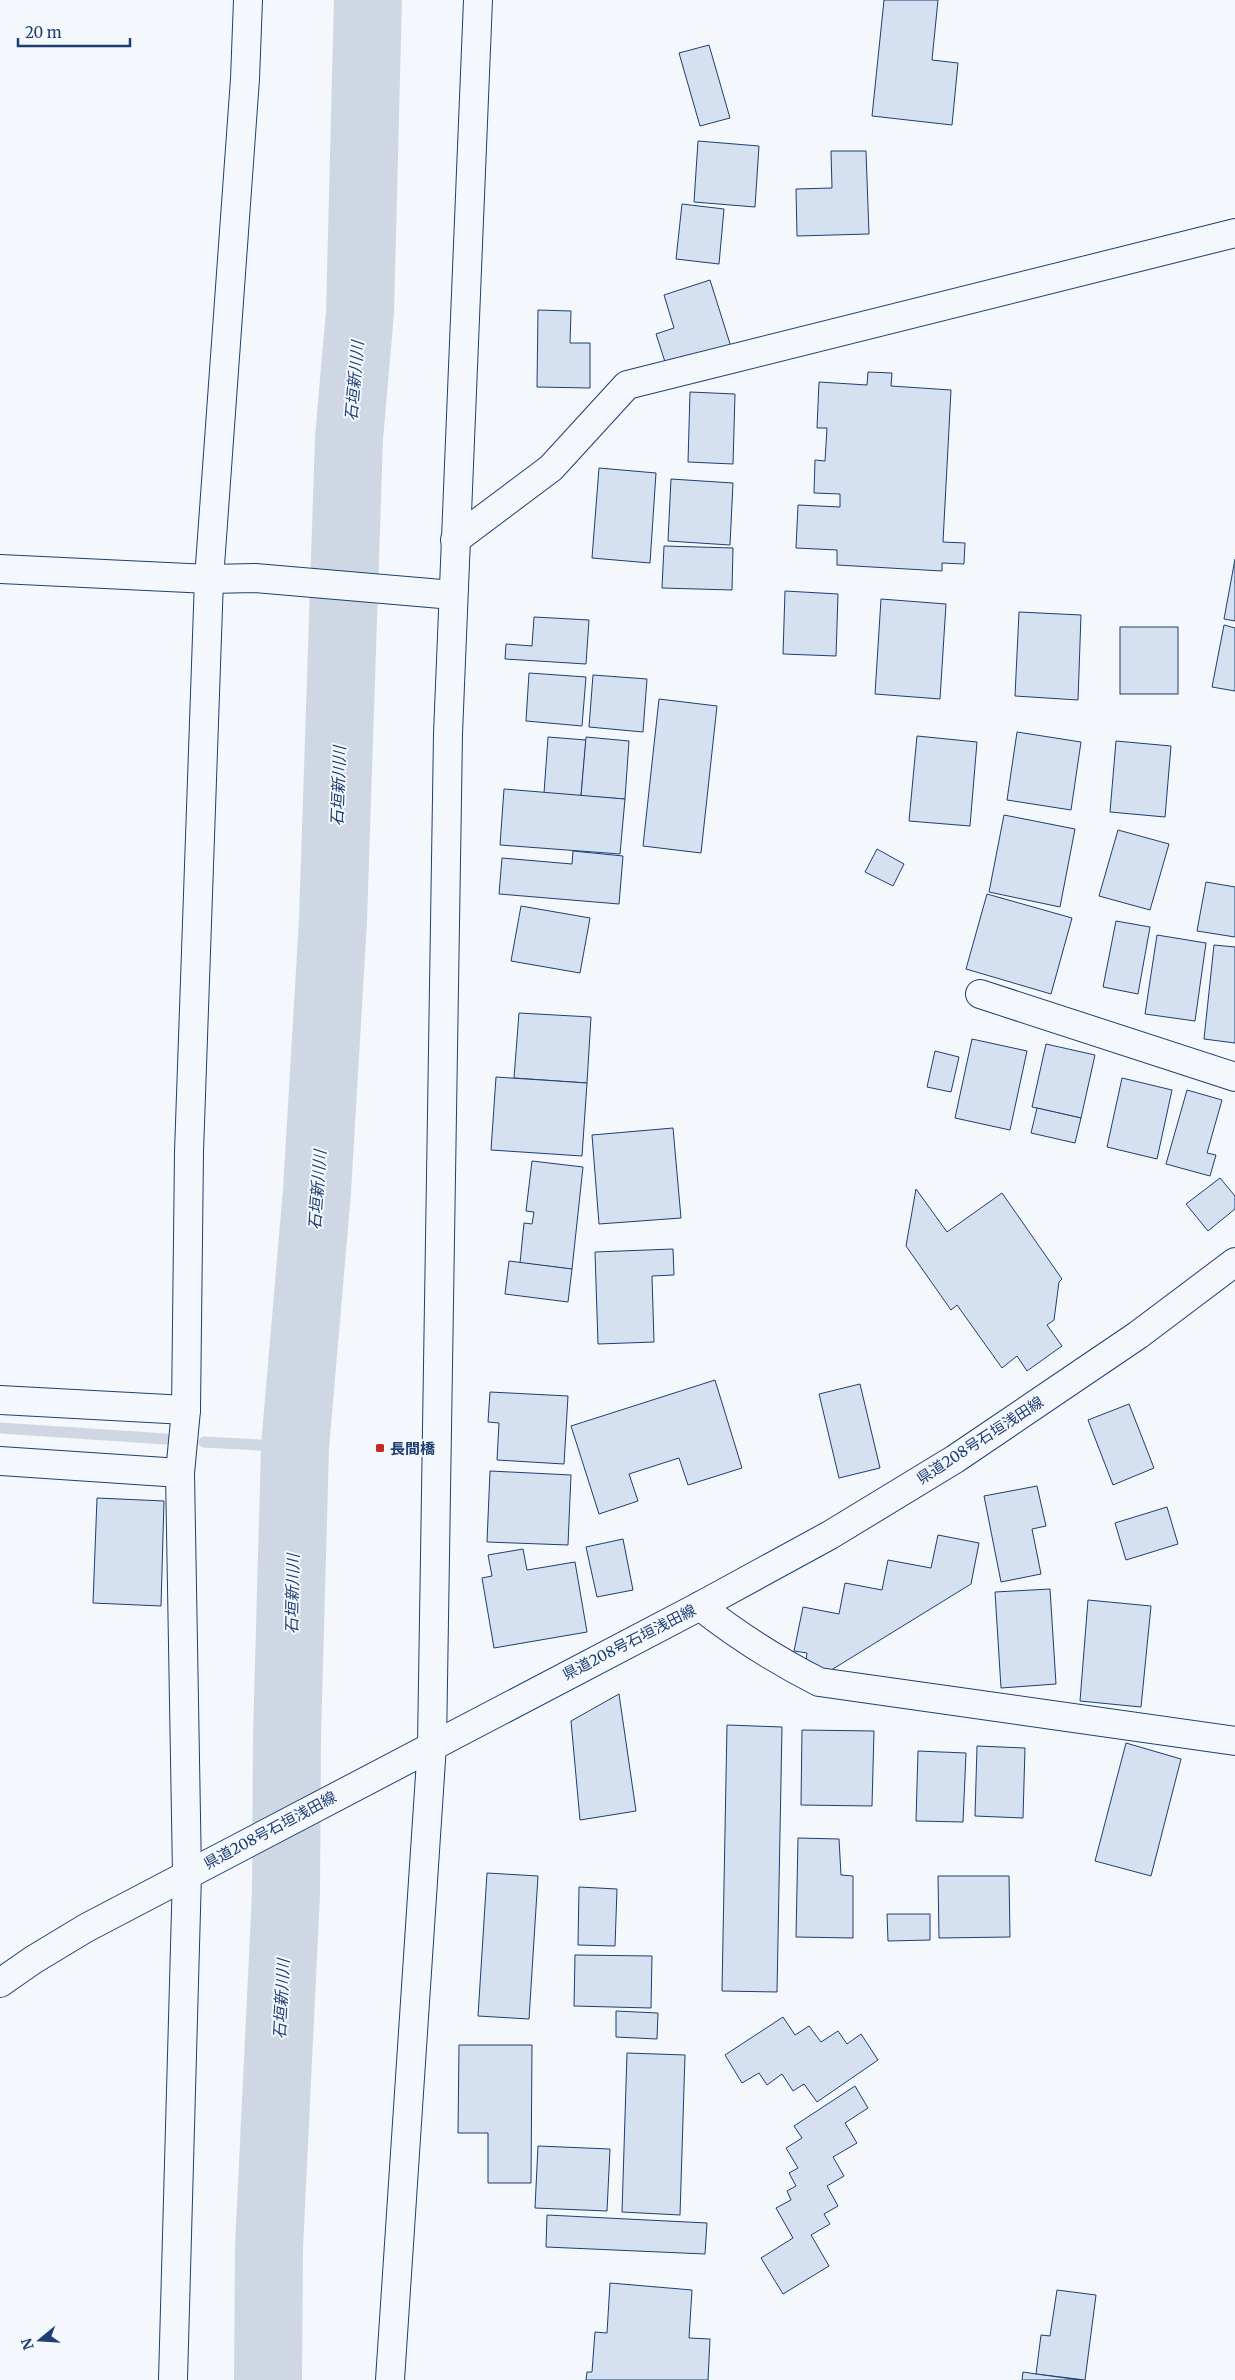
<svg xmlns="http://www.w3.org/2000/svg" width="1235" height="2380" viewBox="0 0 1235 2380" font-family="Merriweather,'Noto Sans JP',serif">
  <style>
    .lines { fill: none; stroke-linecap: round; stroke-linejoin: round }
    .stream { stroke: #cfd7e4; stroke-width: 11 }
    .river { stroke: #cfd7e4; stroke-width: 68 }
    .building { fill: #d5e0f0; stroke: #1d3f73 }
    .minor-casing { stroke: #1d3f73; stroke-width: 30 }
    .tertiary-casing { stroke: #1d3f73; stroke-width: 30 }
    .secondary-casing { stroke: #1d3f73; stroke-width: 30 }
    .minor { stroke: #f4f7fb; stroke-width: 28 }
    .tertiary { stroke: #f4f7fb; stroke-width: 28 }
    .secondary { stroke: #f4f7fb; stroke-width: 28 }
    .poi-dot { fill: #c62828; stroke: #f4f7fb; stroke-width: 2 }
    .labels { text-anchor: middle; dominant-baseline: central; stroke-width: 4; stroke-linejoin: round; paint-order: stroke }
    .street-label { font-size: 15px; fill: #1d3f73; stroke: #f4f7fb }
    .poi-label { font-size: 15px; font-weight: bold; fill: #1d3f73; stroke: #f4f7fb; text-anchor: start }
    .water-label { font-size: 16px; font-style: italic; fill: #1d3f73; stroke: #f4f7fb }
  </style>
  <rect width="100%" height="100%" fill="#f4f7fb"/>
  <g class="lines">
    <!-- stream -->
    <g class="stream">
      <path d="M0,1428L166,1439"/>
      <path d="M204,1442L295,1447"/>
    </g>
    <!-- river -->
    <path class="river" d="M268,2380L269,2247L286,1894L287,1736L295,1447L317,1191L333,920L349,438L360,312L368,0"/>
  </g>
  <!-- building -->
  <g class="building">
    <path d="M884,0H938L932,60L958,63L952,125L872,116Z"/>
    <path d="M709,45L730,118L700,126L679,53Z"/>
    <path d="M698,141L759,146L755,207L694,202Z"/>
    <path d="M831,151H866L869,234L797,236L796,189L832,188Z"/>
    <path d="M682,204L724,209L719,264L676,259Z"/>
    <path d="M710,280L731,347L667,368L656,334L674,328L664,295Z"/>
    <path d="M538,310L571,311L570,343H590V388L537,387Z"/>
    <path d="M868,372L892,373L891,386L951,390L943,542L965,543L964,564L942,563V571L837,565V550L796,548L798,505L840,507V494L814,493L815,460L825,461L827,428H817L819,382L867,385Z"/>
    <path d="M690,392L735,394L733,464L688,462Z"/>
    <path d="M599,468L656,473L650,563L592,558Z"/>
    <path d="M671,479L733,483L730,545L668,541Z"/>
    <path d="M664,546L733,548L732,590L662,588Z"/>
    <path d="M1235,559V621L1224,619Z"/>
    <path d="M785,591L838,594L836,656L783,654Z"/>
    <path d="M881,599L946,604L940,699L875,694Z"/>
    <path d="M1019,612L1081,615L1078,700L1015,696Z"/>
    <path d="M534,617L589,620L586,664L505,659L506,644L532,646Z"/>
    <path d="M1224,625L1235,628V691L1212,687Z"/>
    <rect x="1120" y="627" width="58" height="67"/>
    <path d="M529,673L586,677L582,726L526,721Z"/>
    <path d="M593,675L647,679L643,732L589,727Z"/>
    <path d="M659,699L717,706L701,853L643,846Z"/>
    <path d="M1017,732L1081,742L1071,810L1007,800Z"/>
    <path d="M917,736L977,742L970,826L909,821Z"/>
    <path d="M548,737L586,740L581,796L544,793Z"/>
    <path d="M586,737L629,741L625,799L581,796Z"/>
    <path d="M1116,741L1171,746L1165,817L1110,812Z"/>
    <path d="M504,789L625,799L620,854L500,845Z"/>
    <path d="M1004,815L1075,829L1060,907L989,892Z"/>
    <path d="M1118,830L1169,844L1150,910L1099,896Z"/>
    <path d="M877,849L904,864L893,886L865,872Z"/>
    <path d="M573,851L623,856L619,904L499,894L502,858L572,864Z"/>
    <path d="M1206,882L1235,887V937L1197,931Z"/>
    <path d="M987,894L1072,918L1051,994L966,969Z"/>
    <path d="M521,906L590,918L580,973L511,961Z"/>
    <path d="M1116,921L1150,927L1138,994L1103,987Z"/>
    <path d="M1157,935L1206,943L1195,1021L1145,1014Z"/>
    <path d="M1214,945L1235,947V1043L1204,1039Z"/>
    <path d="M519,1013L591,1017L587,1083L514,1078Z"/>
    <path d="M972,1039L1027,1051L1010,1130L955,1118Z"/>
    <path d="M1046,1044L1095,1055L1081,1118L1032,1107Z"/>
    <path d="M935,1051L959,1057L951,1092L927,1087Z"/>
    <path d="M496,1077L587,1083L582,1156L491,1150Z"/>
    <path d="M1122,1078L1172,1090L1157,1159L1107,1147Z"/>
    <path d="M1187,1090L1222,1100L1207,1153L1216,1155L1210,1176L1166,1164Z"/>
    <path d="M1037,1108L1081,1118L1075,1143L1031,1133Z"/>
    <path d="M673,1128L681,1218L599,1224L592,1135Z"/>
    <path d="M532,1161L583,1167L572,1269L520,1263L524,1223L532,1224L534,1212L526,1211Z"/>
    <path d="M1220,1178L1235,1196V1209L1208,1231L1186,1204Z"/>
    <path d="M916,1189L947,1232L1002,1193L1062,1279L1059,1282L1054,1320L1047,1325L1062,1346L1027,1371L1017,1356L1002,1368L957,1305L951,1310L906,1246Z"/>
    <path d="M673,1249L674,1275L652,1276L654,1342L598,1344L595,1252Z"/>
    <path d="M509,1261L572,1269L568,1302L505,1294Z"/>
    <path d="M715,1380L742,1468L688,1485L679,1458L629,1474L638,1501L599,1514L571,1426Z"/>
    <path d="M860,1384L880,1468L839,1478L819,1394Z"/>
    <path d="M490,1392L568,1396L564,1464L497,1460L499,1423L488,1422Z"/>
    <path d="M1129,1404L1154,1468L1113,1485L1088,1420Z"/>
    <path d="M490,1471L571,1475L568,1545L487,1542Z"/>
    <path d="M1037,1486L1046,1526L1032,1529L1041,1574L1001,1582L984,1496Z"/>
    <path d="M97,1498L164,1501L161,1606L93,1603Z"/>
    <path d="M1167,1507L1178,1544L1126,1560L1115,1523Z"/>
    <path d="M938,1535L979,1543L971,1584L828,1672L805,1668L807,1653L794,1651L803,1607L839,1614L845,1583L882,1590L888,1560L931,1568Z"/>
    <path d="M623,1539L633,1590L597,1597L586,1547Z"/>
    <path d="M523,1549L527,1570L575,1562L587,1632L494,1648L482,1578L492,1576L488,1555Z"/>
    <path d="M1050,1589L1056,1684L1001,1688L995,1592Z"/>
    <path d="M1088,1600L1151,1606L1141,1707L1080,1701Z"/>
    <path d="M619,1694L636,1811L580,1820L571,1721Z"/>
    <path d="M727,1725L782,1727L777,1992L722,1991Z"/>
    <path d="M802,1730L874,1731L872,1806L801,1805Z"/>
    <path d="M1126,1743L1181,1759L1151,1876L1095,1861Z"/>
    <path d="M977,1746L1025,1748L1023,1818L975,1816Z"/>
    <path d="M918,1751L966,1753L963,1822L916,1821Z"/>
    <path d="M798,1838L839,1839L841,1875L853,1876V1938L796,1937Z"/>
    <path d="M487,1873L538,1876L529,2019L478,2016Z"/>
    <path d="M938,1876H1009L1010,1937L939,1938Z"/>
    <path d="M579,1887L617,1889L615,1946L578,1945Z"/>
    <path d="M887,1914H930V1940L888,1941Z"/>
    <path d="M575,1955L652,1956L651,2008L574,2006Z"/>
    <path d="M616,2011L658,2013L657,2039L616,2037Z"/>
    <path d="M783,2017L795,2035L809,2026L821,2042L838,2031L847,2044L861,2034L878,2060L817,2102L804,2084L793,2091L782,2074L767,2085L759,2073L742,2083L725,2055Z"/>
    <path d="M459,2045H532L531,2183H488V2133H458Z"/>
    <path d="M627,2053L685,2055L680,2215L622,2212Z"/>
    <path d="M855,2086L868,2108L845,2123L857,2143L833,2157L844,2176L827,2186L838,2206L824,2214L830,2224L811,2235L829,2266L783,2294L761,2258L793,2238L776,2208L791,2200L787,2191L796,2186L789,2173L798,2168L786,2148L802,2138L794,2126Z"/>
    <path d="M538,2146L610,2149L607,2211L535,2208Z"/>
    <path d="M547,2215L707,2223L705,2254L546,2247Z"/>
    <path d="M610,2283L692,2290L689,2338L710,2339L708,2380H586L587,2372H592L595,2332L607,2333Z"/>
    <path d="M1057,2290L1096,2295L1085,2380L1036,2374L1041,2335L1050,2336Z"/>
    <path d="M1023,2372L1036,2374L1080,2380H1022Z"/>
  </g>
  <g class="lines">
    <defs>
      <g id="minor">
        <path d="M455,540L551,468L627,385L1235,233"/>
        <path d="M0,569L209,579L255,578L453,595"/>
        <path d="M980,994L1235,1077"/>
        <path d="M0,1400L186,1410"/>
        <path d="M0,1461L180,1473"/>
        <path d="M700,1606C739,1637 774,1659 819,1682L1235,1741"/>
        <path d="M173,2380L187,1874L180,1473L186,1410L189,1152L209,579L245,79L248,0"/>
      </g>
      <path id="tertiary" d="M390,2380L432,1745L448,734L478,0"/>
      <path id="secondary" d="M0,1983L33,1960L86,1928L700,1606L830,1535L955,1459L1138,1335L1235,1262"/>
    </defs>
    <!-- minor casing -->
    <use href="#minor" class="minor-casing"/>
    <!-- tertiary casing -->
    <use href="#tertiary" class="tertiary-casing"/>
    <!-- secondary casing -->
    <use href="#secondary" class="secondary-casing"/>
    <!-- minor -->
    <use href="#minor" class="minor"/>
    <!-- tertiary -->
    <use href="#tertiary" class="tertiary"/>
    <!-- secondary -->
    <use href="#secondary" class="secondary"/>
  </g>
  <!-- markers -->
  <rect class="poi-dot" x="375" y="1443" width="10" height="10" rx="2.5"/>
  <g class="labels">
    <!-- street labels -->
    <g class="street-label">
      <text transform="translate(980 1440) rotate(-33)">県道208号石垣浅田線</text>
      <text transform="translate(629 1642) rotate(-27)">県道208号石垣浅田線</text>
      <text transform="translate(270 1830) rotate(-28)">県道208号石垣浅田線</text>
    </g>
    <!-- poi labels -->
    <g class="poi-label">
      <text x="390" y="1448">長間橋</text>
    </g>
    <!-- water labels -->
    <g class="water-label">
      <text transform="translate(354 381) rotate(-85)">石垣新川川</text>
      <text transform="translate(338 786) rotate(-88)">石垣新川川</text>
      <text transform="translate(317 1190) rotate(-86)">石垣新川川</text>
      <text transform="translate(292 1594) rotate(-89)">石垣新川川</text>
      <text transform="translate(281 1999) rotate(-87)">石垣新川川</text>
    </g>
  </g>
  <!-- north arrow -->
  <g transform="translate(40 2340) rotate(252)" stroke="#f4f7fb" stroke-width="4" paint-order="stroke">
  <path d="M0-4L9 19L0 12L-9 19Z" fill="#1d3f73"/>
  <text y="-8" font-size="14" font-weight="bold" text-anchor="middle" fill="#1d3f73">N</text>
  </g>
  <!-- scale -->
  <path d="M18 38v8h112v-8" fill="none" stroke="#1d3f73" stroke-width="2.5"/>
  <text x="25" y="38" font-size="15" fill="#1d3f73" stroke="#f4f7fb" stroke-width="4" paint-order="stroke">20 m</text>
</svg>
